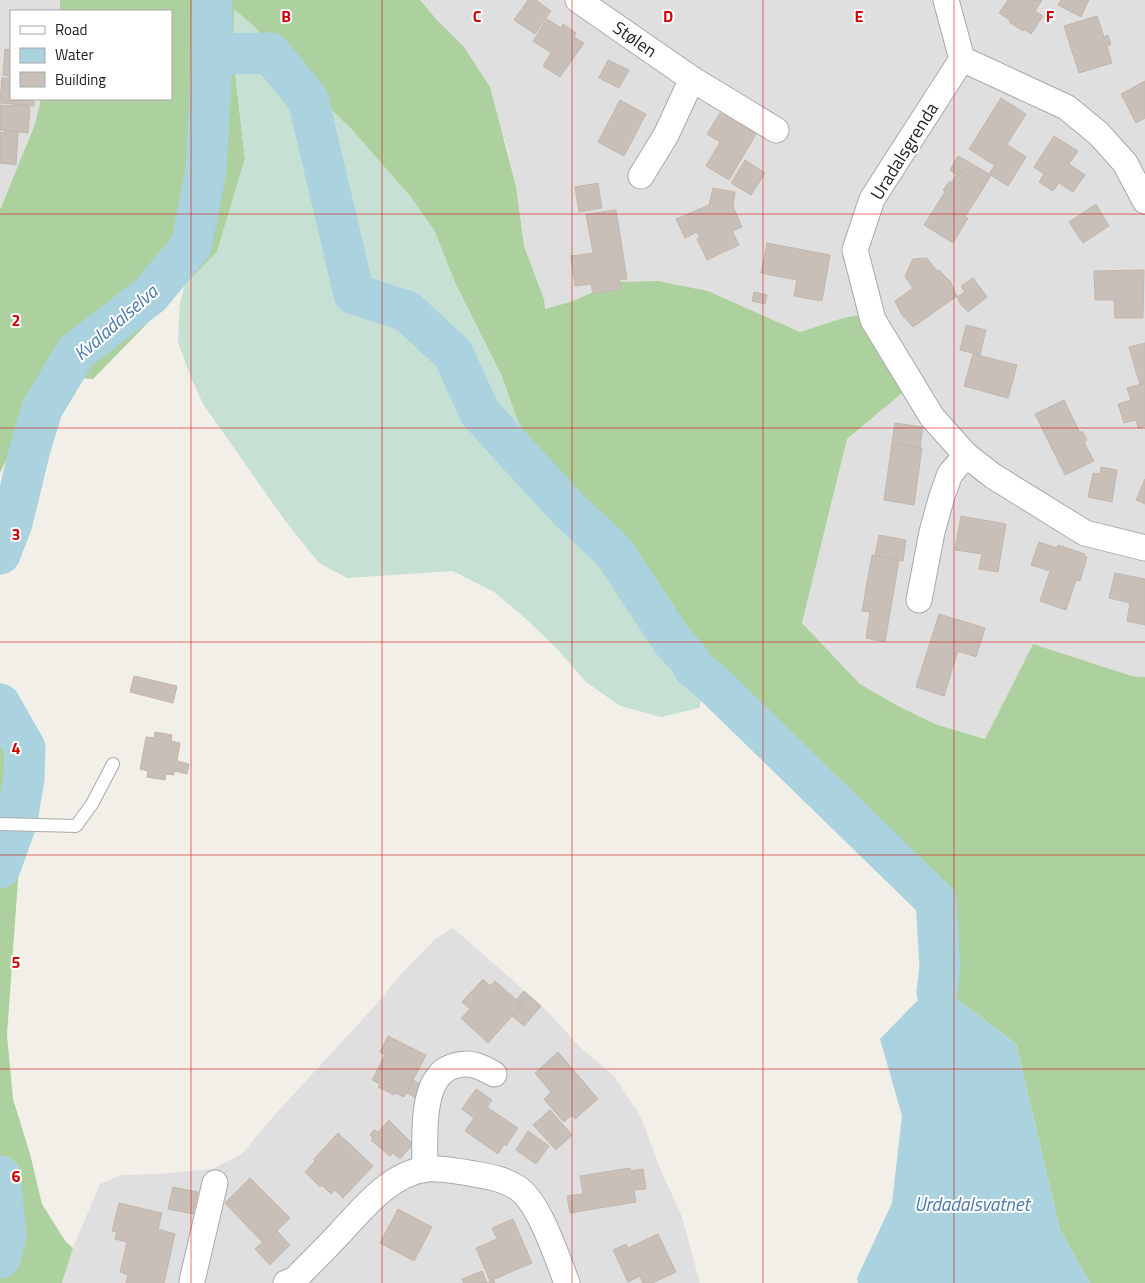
<svg xmlns="http://www.w3.org/2000/svg" width="1145" height="1283" viewBox="0 0 1145 1283" font-family="'Titillium Web',sans-serif">
  <style>
    .residential { fill: #e0dfdf }
    .forest { fill: #add19e }
    .wetland { fill: #c6e0d4 }
    .water { fill: #aad3df }
    .lines { fill: none; stroke-linecap: round; stroke-linejoin: round }
    .river { stroke: #aad3df; stroke-width: 41 }
    .building { fill: #c7bfb8; stroke: #c4b6ab }
    .service-casing { stroke: #a9a9a9; stroke-width: 14 }
    .minor-casing { stroke: #a9a9a9; stroke-width: 27 }
    .service { stroke: #fff; stroke-width: 12 }
    .minor { stroke: #fff; stroke-width: 25 }
    .grid { fill: none; stroke: #d40000; stroke-width: 1; stroke-opacity: 0.55 }
    .labels { text-anchor: middle; dominant-baseline: central; stroke-width: 4; stroke-linejoin: round; paint-order: stroke }
    .street-label { font-size: 18px; fill: #222; stroke: #fff }
    .water-label { font-size: 19px; font-style: italic; fill: #4a7aab; stroke: #fff }
    .grid-label { font-size: 16px; text-anchor: middle; font-weight: bold; fill: #d40000; stroke: #fff; stroke-width: 4; stroke-linejoin: round; paint-order: stroke }
  </style>
  <rect width="100%" height="100%" fill="#f2efe9"/>
  <!-- residential -->
  <g class="residential">
    <path d="M0,0H60V11H11V99H41L35,124L0,210Z"/>
    <path d="M420,0H1145V677L1132,676L1033,644L985,739L935,724L898,706L860,684L802,623L847,439L907,389L865,314L843,318L800,332L708,291L658,281L616,282L573,301L544,309V299L524,246L516,186L505,140L437,20Z"/>
    <path d="M453,928L542,1006L580,1047L614,1076L640,1115L660,1168L682,1217L700,1283H62L73,1248L100,1184L121,1175L158,1174L212,1169L242,1154L271,1119L372,1009L403,972L435,939Z"/>
  </g>
  <!-- forest -->
  <g class="forest">
    <path d="M60,0H420L437,20L464,47L490,87L516,186L524,246L544,299L545,309L573,301L616,282L658,281L708,291L800,332L843,318L865,314L907,389L847,439L802,623L860,684L898,706L935,724L985,739L1033,644L1132,676L1145,677V1283H1090L1060,1230L1016,1044L944,989L937,992L940,967L936,901L712,683L693,667L690,660L673,642L613,551L570,511L549,471L518,422L502,377L456,285L434,230L409,195L351,129L319,98L233,54L245,159L217,252L93,379L80,378L48,401L17,438L0,473V210L35,124L41,99H171V11H60Z"/>
    <path d="M0,719H13L23,745L25,748L24,809L19,815L20,852L7,1035L13,1099L30,1154L42,1204L66,1242L73,1248L62,1283H0Z"/>
  </g>
  <!-- wetland -->
  <path class="wetland" d="M234,9L255,27L319,98L351,129L409,195L434,230L456,285L502,377L518,422L549,471L570,511L613,551L673,642L690,660L693,667L712,683L701,701L699,708L661,717L620,706L586,682L556,648L523,616L494,592L453,571L347,578L319,563L286,522L203,404L189,373L178,342L180,302L185,285L217,252L245,159L233,54Z"/>
  <!-- water -->
  <path class="water" d="M944,989L1016,1044L1060,1230L1090,1283H858L857,1278L892,1203L902,1116L880,1039L916,1002Z"/>
  <g class="lines">
    <!-- river -->
    <g class="river">
      <path d="M211,54L270,53L308,99L354,294L407,311L453,354L480,413L570,511L613,551L673,642L690,660L693,667L712,683L936,901L940,967L937,992"/>
      <path d="M0,554L12,523L30,449L42,409L76,352L150,295L191,246L206,171L211,77L212,0"/>
      <path d="M0,704L25,748L24,779L17,821L0,868"/>
      <path d="M0,1176L6,1235L0,1258"/>
    </g>
  </g>
  <!-- building -->
  <g class="building">
    <path d="M528,0H536L551,11L535,34L514,20Z"/>
    <path d="M1008,0H1042L1035,11L1043,16L1031,34L1024,29L1023,31L1009,22L1010,20L999,13Z"/>
    <path d="M1061,0H1089L1081,17L1058,5Z"/>
    <path d="M1097,16L1104,37L1108,35L1111,44L1107,46L1112,63L1079,73L1064,26Z"/>
    <path d="M547,19L561,28L563,24L576,33L574,37L584,43L560,77L543,66L551,53L533,41Z"/>
    <path d="M5,49L11,50V76L3,75Z"/>
    <path d="M608,60L629,70L619,88L599,78Z"/>
    <path d="M2,78H11V99H34V106L0,103Z"/>
    <path d="M1145,81V118L1136,123L1121,94Z"/>
    <path d="M1001,98L1026,114L994,165L969,149Z"/>
    <path d="M620,100L646,114L624,156L598,142Z"/>
    <path d="M15,104L30,107L28,133L0,130V105L15,106Z"/>
    <path d="M720,113L756,134L729,180L706,166L720,142L707,134Z"/>
    <path d="M5,131L18,132L16,165L0,163V132L4,133Z"/>
    <path d="M1054,136L1078,151L1069,164L1085,175L1073,192L1059,183L1053,191L1039,182L1044,174L1034,167Z"/>
    <path d="M1008,145L1026,157L1008,186L989,174Z"/>
    <path d="M958,156L991,175L984,187L959,171L957,175L950,170Z"/>
    <path d="M745,160L765,173L751,195L731,183Z"/>
    <path d="M959,171L984,187L965,217L968,218L953,243L924,225L945,192L943,190L949,182H952Z"/>
    <path d="M598,183L602,208L579,212L575,187Z"/>
    <path d="M713,188L735,192L733,206L742,227L732,231L739,245L707,260L697,239L700,238L697,232L685,238L676,219L709,205Z"/>
    <path d="M1096,204L1109,226L1083,243L1069,222Z"/>
    <path d="M616,210L627,279L619,280L621,289L593,294L591,284L575,286L571,256L593,253L586,214Z"/>
    <path d="M767,243L830,255L822,301L794,296L797,280L761,273Z"/>
    <path d="M927,258L937,271L939,270L950,281L957,296L913,327L902,315L895,301L913,288L905,276L913,259Z"/>
    <path d="M1144,270L1143,318H1115L1114,300H1095L1094,271Z"/>
    <path d="M973,278L987,297L968,312L961,305L957,297L965,292L961,286Z"/>
    <path d="M754,292L767,295L765,304L752,301Z"/>
    <path d="M966,325L986,330L980,355L960,350Z"/>
    <path d="M1145,343V383L1140,385L1129,347Z"/>
    <path d="M973,354L1017,365L1008,398L964,386Z"/>
    <path d="M1145,383V426L1138,428L1136,420L1124,423L1118,404L1131,400L1127,388Z"/>
    <path d="M1064,400L1080,433L1082,431L1087,440L1084,442L1094,461L1065,475L1035,414Z"/>
    <path d="M895,423L923,427L920,447L892,443Z"/>
    <path d="M892,443L922,448L914,505L884,500Z"/>
    <path d="M1101,467L1117,470L1112,502L1088,497L1093,473L1100,474Z"/>
    <path d="M1145,479V504L1136,500Z"/>
    <path d="M961,516L1006,524L998,572L979,569L982,554L955,550Z"/>
    <path d="M879,535L906,540L903,561L875,556Z"/>
    <path d="M1039,542L1057,548L1058,545L1085,554L1084,556L1087,557L1080,581L1076,580L1066,610L1040,601L1050,571L1031,565Z"/>
    <path d="M872,555L899,560L885,642L866,638L870,612L862,611Z"/>
    <path d="M1115,573L1145,579V625L1127,621L1130,603L1109,598Z"/>
    <path d="M939,614L985,628L976,657L958,651L944,696L916,687Z"/>
    <path d="M134,676L177,686L173,703L130,692Z"/>
    <path d="M155,732L172,735L171,741L180,743L177,761L189,764L187,774L174,771V775L166,774L165,780L147,777L148,771L140,769L146,737L154,738Z"/>
    <path d="M483,979L490,986L495,981L522,1005L488,1043L461,1018L470,1009L462,1002Z"/>
    <path d="M524,991L541,1006L524,1026L512,1016L522,1005L516,1000Z"/>
    <path d="M388,1036L426,1055L404,1097L395,1093L394,1095L378,1087L380,1084L372,1080L385,1055L380,1052Z"/>
    <path d="M558,1052L598,1099L575,1119L572,1115L564,1122L544,1099L551,1092L535,1073Z"/>
    <path d="M413,1080L422,1085L416,1098L407,1093Z"/>
    <path d="M476,1089L492,1100L487,1107L518,1128L506,1146L504,1144L498,1154L465,1131L474,1118L462,1109Z"/>
    <path d="M550,1110L572,1135L556,1150L533,1125Z"/>
    <path d="M389,1120L413,1144L400,1159L393,1153L390,1156L371,1140L373,1138L370,1135L374,1130L378,1132Z"/>
    <path d="M528,1131L549,1146L536,1164L516,1150Z"/>
    <path d="M338,1133L373,1166L343,1198L335,1190L331,1194L322,1185L320,1187L305,1172L315,1161L314,1159Z"/>
    <path d="M630,1168L631,1171L643,1169L646,1189L634,1190L636,1202L570,1213L567,1196L583,1194L580,1176Z"/>
    <path d="M250,1178L290,1218L264,1244L225,1203Z"/>
    <path d="M173,1187L198,1192L193,1214L168,1209Z"/>
    <path d="M119,1203L162,1213L158,1229L175,1234L164,1283H126L128,1275L120,1272L127,1242L115,1239L117,1232L112,1231Z"/>
    <path d="M398,1209L432,1227L414,1261L380,1243Z"/>
    <path d="M513,1219L532,1263L490,1281L476,1248L497,1239L492,1228Z"/>
    <path d="M277,1231L290,1245L270,1265L255,1249L263,1242L264,1244Z"/>
    <path d="M658,1234L676,1272L652,1283H643L640,1276L628,1282L613,1250L626,1244L628,1248Z"/>
    <path d="M482,1271L487,1283L494,1280L495,1283H464L462,1279Z"/>
  </g>
  <g class="lines">
    <defs>
      <path id="service" d="M0,824L76,826L92,804L113,764"/>
      <g id="minor">
        <path d="M578,0L692,79L776,130"/>
        <path d="M946,0L962,59"/>
        <path d="M962,59L872,199L855,250L873,320L932,417L966,455L993,476L1085,533L1145,548"/>
        <path d="M962,59L1066,107L1098,133L1125,163L1145,201"/>
        <path d="M641,176L666,135L692,79"/>
        <path d="M919,600L932,532L942,496L950,474L966,455"/>
        <path d="M425,1169C425,1141 419,1075 454,1066C470,1061 480,1066 494,1074"/>
        <path d="M192,1281L215,1183"/>
        <path d="M286,1283L294,1280C310,1264 325,1249 340,1233C363,1208 391,1173 427,1169C441,1168 455,1171 469,1173C485,1176 502,1178 516,1187C539,1200 557,1258 567,1283"/>
      </g>
    </defs>
    <!-- service casing -->
    <use href="#service" class="service-casing"/>
    <!-- minor casing -->
    <use href="#minor" class="minor-casing"/>
    <!-- service -->
    <use href="#service" class="service"/>
    <!-- minor -->
    <use href="#minor" class="minor"/>
  </g>
  <!-- grid -->
  <path class="grid" d="M191,0V1283M382,0V1283M572,0V1283M763,0V1283M954,0V1283M0,214H1145M0,428H1145M0,642H1145M0,855H1145M0,1069H1145"/>
  <g class="labels">
    <!-- street labels -->
    <g class="street-label">
      <text transform="translate(635 39) rotate(35)">Stølen</text>
      <text transform="translate(904 151) rotate(-58)">Uradalsgrenda</text>
    </g>
    <!-- water labels -->
    <g class="water-label">
      <text transform="translate(115 322) rotate(-41)">Kvaladalselva</text>
      <text x="972" y="1203">Urdadalsvatnet</text>
    </g>
  </g>
  <g class="grid-label">
    <text x="286" y="22">B</text>
    <text x="477" y="22">C</text>
    <text x="668" y="22">D</text>
    <text x="859" y="22">E</text>
    <text x="1050" y="22">F</text>
    <text x="16" y="326">2</text>
    <text x="16" y="540">3</text>
    <text x="16" y="754">4</text>
    <text x="16" y="968">5</text>
    <text x="16" y="1182">6</text>
  </g>
  <!-- legend -->
  <rect x="10" y="10" width="162" height="90" fill="#ffffff" stroke="#a7a7a7"/>
  <rect x="20" y="26" width="25" height="8" fill="#ffffff" stroke="#a7a7a7"/>
  <text x="55" y="35" font-size="15" fill="#222222">Road</text>
  <rect x="20" y="48" width="25" height="15" fill="#aad3df" stroke="#a7a7a7"/>
  <text x="55" y="60" font-size="15" fill="#222222">Water</text>
  <rect x="20" y="72" width="25" height="15" fill="#c7bfb8" stroke="#a7a7a7"/>
  <text x="55" y="85" font-size="15" fill="#222222">Building</text>
</svg>
